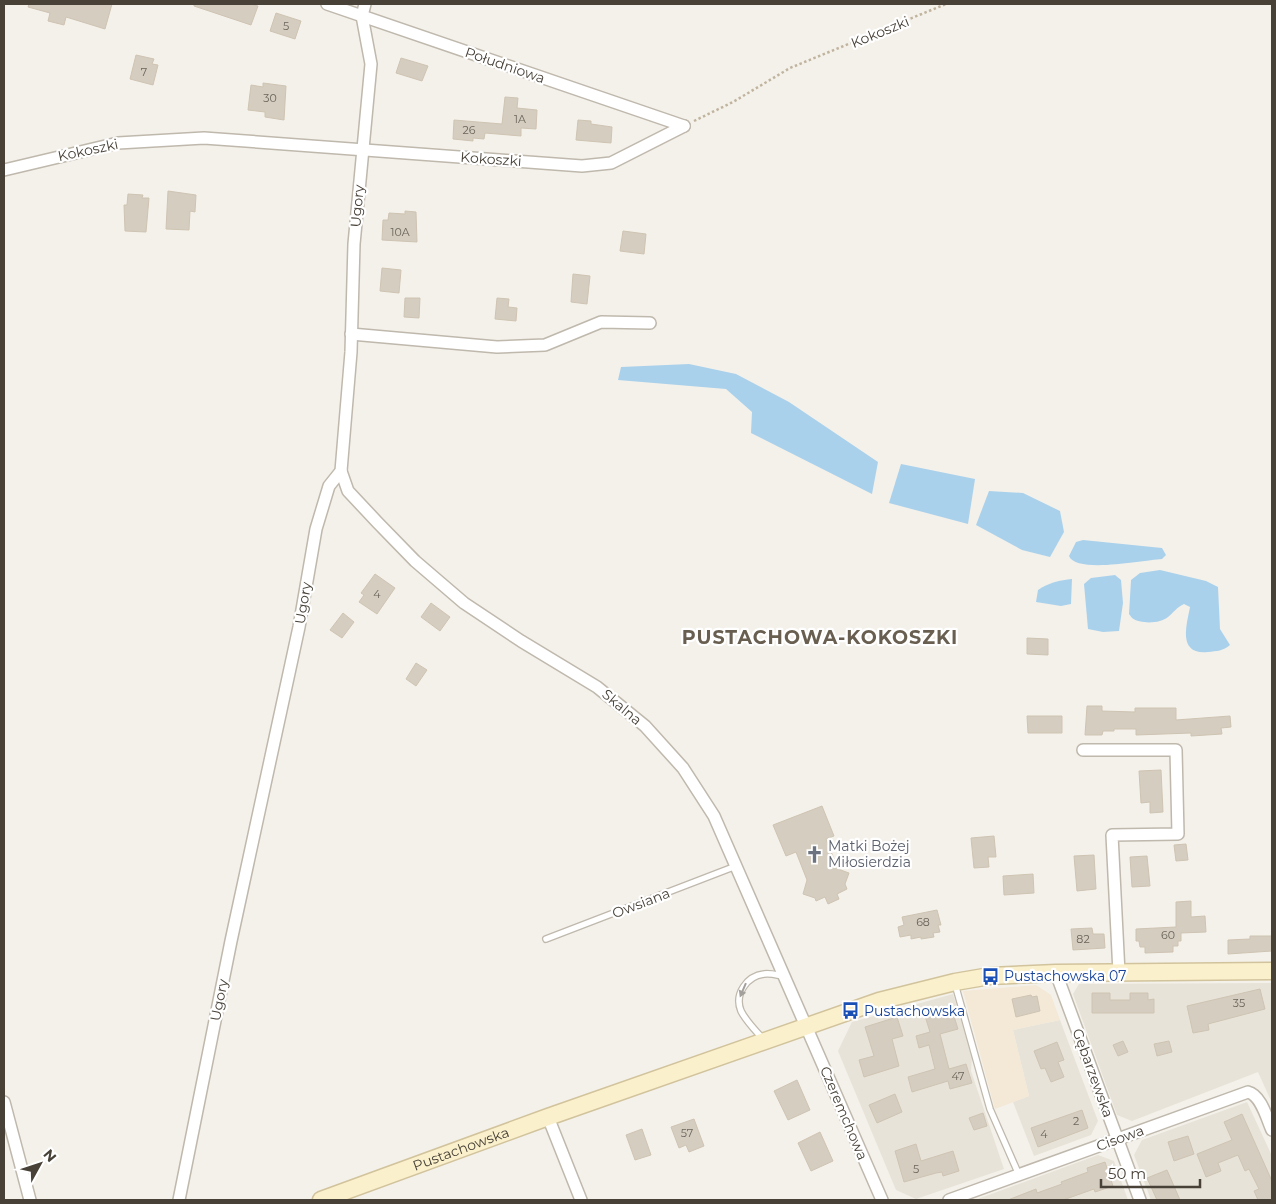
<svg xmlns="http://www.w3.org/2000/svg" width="1276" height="1204" viewBox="0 0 1276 1204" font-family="Montserrat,sans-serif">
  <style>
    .residential { fill: #e7e3d8 }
    .commercial { fill: #f4e8d6 }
    .water { fill: #aad1ec }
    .building { fill: #d5cdc0; stroke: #cfc4b3 }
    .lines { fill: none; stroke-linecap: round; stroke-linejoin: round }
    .lane-casing { stroke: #bfb8ad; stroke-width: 8 }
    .street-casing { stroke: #bfb8ad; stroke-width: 14 }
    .secondary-casing { stroke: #d1c39c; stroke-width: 19 }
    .path { stroke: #c0b49f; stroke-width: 2.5; stroke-dasharray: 2.5 2.5; stroke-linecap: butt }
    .lane { stroke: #fff; stroke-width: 5.5 }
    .street { stroke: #fff; stroke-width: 11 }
    .secondary { stroke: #fbf0cc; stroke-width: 16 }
    .oneway { fill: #a3a09c }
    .labels { text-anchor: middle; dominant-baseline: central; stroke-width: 4.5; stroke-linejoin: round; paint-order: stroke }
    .number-label { font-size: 11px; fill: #6a645a }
    .street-label { font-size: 14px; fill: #474138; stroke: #fff }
    .worship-label { font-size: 14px; fill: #5b616d; stroke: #fff; text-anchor: start }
    .transit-label { font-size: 14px; fill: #164399; stroke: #fff; text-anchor: start }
    .district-label { font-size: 19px; font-weight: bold; letter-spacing: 1px; fill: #695f50; stroke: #fff }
  </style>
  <rect width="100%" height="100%" fill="#f4f1ea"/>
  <!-- residential -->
  <g class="residential">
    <path d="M1272,983V1103L1258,1072L1132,1121L1117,1115L1073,994L1079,984Z"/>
    <path d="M953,994L972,1057L971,1071L1004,1169L916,1199L896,1190L838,1051L852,1022Z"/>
    <path d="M1060,1020L1098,1121L1091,1135L1034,1156L1013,1102L1029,1096L1013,1030Z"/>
    <path d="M1247,1102L1272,1156V1200H1151L1134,1155L1142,1140Z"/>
    <path d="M1098,1155L1114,1161L1128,1200H975Z"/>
  </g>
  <!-- commercial -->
  <path class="commercial" d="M1036,985L1051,995L1060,1020L1013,1030L1029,1096L995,1109L963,991Z"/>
  <!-- water -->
  <g class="water">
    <path d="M689,364L736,374L789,402L878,462L872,494L751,433L752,412L726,389L618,380L621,367Z"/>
    <path d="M901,464L975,479L968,524L889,503Z"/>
    <path d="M989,491L1023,493L1060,511L1064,532L1050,557L1022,550L976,525Z"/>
    <path d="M1083,540L1162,548L1166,555L1162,559C1144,560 1076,574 1069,556L1076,542Z"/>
    <path d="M1160,570L1206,581L1218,587L1220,629L1230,645C1223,651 1217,651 1208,652C1178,655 1186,627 1190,607L1184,604C1176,608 1174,612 1168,617C1160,624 1140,624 1132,618L1129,614L1131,580L1140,573Z"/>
    <path d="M1115,575L1121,580L1123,603L1119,631L1103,632L1088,629L1084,584L1091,578Z"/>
    <path d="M1072,579L1071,604L1061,606L1036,602L1038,590C1048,583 1060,580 1072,579Z"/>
  </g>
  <!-- building -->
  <g class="building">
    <path d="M29,4H112L105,29L66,17L64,25L48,21L50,13L28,7Z"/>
    <path d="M194,4H250L258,6L251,25L194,6Z"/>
    <path d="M276,13L301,21L295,39L270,31Z"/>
    <path d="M136,55L154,59L152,64L158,65L153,85L130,79Z"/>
    <path d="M401,58L428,66L422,81L396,73Z"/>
    <path d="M263,83L286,86L284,120L265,117V112L248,110L251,85L263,87Z"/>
    <path d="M505,97L518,98L517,108L537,110L536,129L521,128V136L485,133L484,139L473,138V141L453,139L454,120L502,124Z"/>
    <path d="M578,120L591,121V124L612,127L611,143L576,140Z"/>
    <path d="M168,191L196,195L195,212L190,211L189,230L166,229Z"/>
    <path d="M128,194L143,195L142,198H149L146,232L125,231L124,205H127Z"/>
    <path d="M405,211L416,212L417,242L382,240L383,220H388L389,213L405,214Z"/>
    <path d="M623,231L646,234L644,254L620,251Z"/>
    <path d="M382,268L401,270L399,293L380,291Z"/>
    <path d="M573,274L590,276L587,304L571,302Z"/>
    <path d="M405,298H420L419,318L404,317Z"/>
    <path d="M497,298L509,299L508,307L517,308L516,321L495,319Z"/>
    <path d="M375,574L395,588L377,614L359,602L364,595L361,593Z"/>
    <path d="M431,603L450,617L440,631L421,617Z"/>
    <path d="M343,613L354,622L342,638L330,630Z"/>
    <path d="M1027,638L1048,639V655L1027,654Z"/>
    <path d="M416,663L427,670L416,686L406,679Z"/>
    <path d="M1087,706H1102V711L1135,712V708H1176V720L1230,716L1231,727L1221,728L1222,734L1191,736V733L1136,735V729H1114V731H1103L1102,735H1085Z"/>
    <path d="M1027,716H1062V733H1028Z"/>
    <path d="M1161,770L1163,812L1150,813V802L1141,803L1139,771Z"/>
    <path d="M822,806L834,836L826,839L838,869L849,873L845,884L847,889L837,894L839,899L828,904L825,897L816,901L815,898L803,894L807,880L796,852L786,856L773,825Z"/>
    <path d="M994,836L996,857H988L989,867L974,868L971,838Z"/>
    <path d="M1186,844L1188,860L1176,861L1174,845Z"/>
    <path d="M1094,855L1096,889L1077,891L1074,856Z"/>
    <path d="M1147,856L1150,886L1132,887L1130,857Z"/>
    <path d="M1033,874L1034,893L1004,895L1003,876Z"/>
    <path d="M1191,901V917L1205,916L1206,932L1181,933V941H1178V946H1173V952L1145,953V947H1140L1139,941H1136V929L1176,927V902Z"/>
    <path d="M937,910L941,925H938L940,932L933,933L934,937L921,939V937L911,939V935L900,937L898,927L904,925L902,917Z"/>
    <path d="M1092,928L1093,934H1104L1105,948L1073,950L1071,929Z"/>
    <path d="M1250,936H1272V951L1228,954V940L1250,939Z"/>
    <path d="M1260,989L1265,1009L1208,1024L1209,1030L1193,1033L1187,1006Z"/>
    <path d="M1092,993H1110V1000H1130V993H1148V1000L1154,999V1013H1092Z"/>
    <path d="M1031,995L1032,997L1037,996L1040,1011L1016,1017L1012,999Z"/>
    <path d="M952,1010L958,1029L940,1034L949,1069L966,1064L972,1083L950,1089L948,1081L912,1092L908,1077L935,1069L929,1045L919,1048L916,1036L930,1032L925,1016Z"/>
    <path d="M897,1017L903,1036L892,1039L899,1066L864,1077L859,1060L874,1056L865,1027Z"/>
    <path d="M1123,1041L1128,1052L1118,1056L1113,1045Z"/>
    <path d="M1169,1041L1172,1052L1157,1056L1154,1044Z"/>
    <path d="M1057,1042L1064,1060L1058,1062L1064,1077L1051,1082L1045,1068L1041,1069L1034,1051Z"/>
    <path d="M797,1080L810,1110L788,1120L774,1091Z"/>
    <path d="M895,1094L902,1112L877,1123L869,1105Z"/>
    <path d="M1082,1110L1088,1128L1038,1147L1031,1128Z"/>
    <path d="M983,1113L987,1126L974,1130L969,1118Z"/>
    <path d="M1242,1114L1272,1181V1200H1258L1254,1191L1259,1189L1249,1169L1245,1171L1238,1155L1218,1163L1221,1171L1206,1177L1197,1154L1232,1140L1224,1122Z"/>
    <path d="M694,1119L704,1146L689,1152L686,1145L679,1148L671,1127Z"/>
    <path d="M642,1129L651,1155L635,1160L626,1135Z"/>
    <path d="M820,1132L833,1161L811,1171L798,1143Z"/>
    <path d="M1188,1136L1194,1154L1174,1161L1168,1142Z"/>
    <path d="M916,1144L921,1161L953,1151L959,1171L943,1176L942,1172L936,1173L904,1182L895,1151Z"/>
    <path d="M1105,1162L1113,1186L1095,1192L1094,1189L1063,1200H1008L1036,1189L1037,1193L1062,1184L1061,1182L1088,1172L1087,1168Z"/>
    <path d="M1167,1170L1180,1200H1157L1147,1178Z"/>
  </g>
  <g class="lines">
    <defs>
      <g id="lane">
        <path d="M546,939L736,866"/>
        <path d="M955,984L990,1109L1019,1175"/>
        <path d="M763,1039C755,1030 746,1021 741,1011C734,994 747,976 764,974C770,973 777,975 783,976"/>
      </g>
      <g id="street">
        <path d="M327,4L684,126"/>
        <path d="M4,170L118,143L204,138L582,166L611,163L684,126"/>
        <path d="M351,334L497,347L545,345L601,322L650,323"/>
        <path d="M341,471L348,491L378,523L415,561L464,603L521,641L597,687L645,726L683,768L714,816L882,1200"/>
        <path d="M1083,750H1176L1178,834L1112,835L1119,973"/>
        <path d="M1056,973L1140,1200"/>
        <path d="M4,1102L30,1200"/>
        <path d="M548,1117L581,1200"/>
        <path d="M179,1200L231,941L299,627L316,529L329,486L341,471L351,352L354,244L371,64L362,16L365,4"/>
        <path d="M949,1200L1248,1092C1261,1095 1267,1119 1272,1130"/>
      </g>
      <g id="secondary">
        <path id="s1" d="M321,1200L548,1117L879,1001L955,982L990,976L1056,973L1272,971"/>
      </g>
    </defs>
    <!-- lane casing -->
    <use href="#lane" class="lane-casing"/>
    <!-- street casing -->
    <use href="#street" class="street-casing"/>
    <!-- secondary casing -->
    <use href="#secondary" class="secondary-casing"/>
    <!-- path -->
    <path class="path" d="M694,121L733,102L790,68L946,4"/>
    <!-- lane -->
    <use href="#lane" class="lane"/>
    <!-- street -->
    <use href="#street" class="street"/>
    <!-- secondary -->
    <use href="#secondary" class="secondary"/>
  </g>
  <!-- one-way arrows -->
  <defs><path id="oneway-solid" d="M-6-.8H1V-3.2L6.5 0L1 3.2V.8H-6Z" transform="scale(1.25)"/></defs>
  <use class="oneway" href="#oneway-solid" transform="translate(743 990) rotate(113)"/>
  <!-- icons -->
  <defs>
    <symbol id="church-bare" viewBox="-9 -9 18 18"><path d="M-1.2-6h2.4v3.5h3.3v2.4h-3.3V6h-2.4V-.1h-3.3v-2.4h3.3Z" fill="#6b7280" stroke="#fff" stroke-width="2.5" paint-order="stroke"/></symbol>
    <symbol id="bus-bare" viewBox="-9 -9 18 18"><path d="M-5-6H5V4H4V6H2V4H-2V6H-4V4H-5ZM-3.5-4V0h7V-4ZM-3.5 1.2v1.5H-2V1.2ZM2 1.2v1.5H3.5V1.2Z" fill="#1a4fb4" stroke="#fff" stroke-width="2.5" paint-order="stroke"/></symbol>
  </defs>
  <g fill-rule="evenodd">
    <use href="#church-bare" x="802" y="842" width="25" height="25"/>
    <use href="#bus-bare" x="978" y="964" width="25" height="25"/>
    <use href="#bus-bare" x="838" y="998" width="25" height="25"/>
  </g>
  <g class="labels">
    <!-- number labels -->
    <g class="number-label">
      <text x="286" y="26">5</text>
      <text x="144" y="72">7</text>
      <text x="270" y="98">30</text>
      <text x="520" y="119">1A</text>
      <text x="469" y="130">26</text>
      <text x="400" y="232">10A</text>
      <text x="377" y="594">4</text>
      <text x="923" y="922">68</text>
      <text x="1168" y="935">60</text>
      <text x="1083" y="939">82</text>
      <text x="1239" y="1003">35</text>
      <text x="958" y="1076">47</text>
      <text x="1076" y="1121">2</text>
      <text x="687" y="1133">57</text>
      <text x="1044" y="1134">4</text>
      <text x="916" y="1169">5</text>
    </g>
    <!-- street labels -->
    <g class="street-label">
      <text transform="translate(880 32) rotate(-22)">Kokoszki</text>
      <text transform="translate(505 65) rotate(19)">Południowa</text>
      <text transform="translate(88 150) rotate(-12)">Kokoszki</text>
      <text transform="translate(491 159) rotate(4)">Kokoszki</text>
      <text transform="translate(357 206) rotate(-85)">Ugory</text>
      <text transform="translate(303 603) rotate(-81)">Ugory</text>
      <text transform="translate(622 707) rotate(40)">Skalna</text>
      <text transform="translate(641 903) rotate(-21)">Owsiana</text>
      <text transform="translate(219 1000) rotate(-79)">Ugory</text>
      <text transform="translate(1093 1073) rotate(70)">Gębarzewska</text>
      <text transform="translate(844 1113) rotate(67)">Czeremchowa</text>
      <text transform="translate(1120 1138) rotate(-20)">Cisowa</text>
      <text stroke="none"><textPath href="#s1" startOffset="149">Pustachowska</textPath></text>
    </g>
    <!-- worship labels -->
    <g class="worship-label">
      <text x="828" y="846">Matki Bożej<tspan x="828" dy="16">Miłosierdzia</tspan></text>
    </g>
    <!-- transit labels -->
    <g class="transit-label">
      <text x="1004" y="976">Pustachowska 07</text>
      <text x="864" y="1011">Pustachowska</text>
    </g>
    <!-- district labels -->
    <g class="district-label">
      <text x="820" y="637">PUSTACHOWA-KOKOSZKI</text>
    </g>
  </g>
  <!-- border -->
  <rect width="1276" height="1204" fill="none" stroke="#474138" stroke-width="10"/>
  <!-- north arrow -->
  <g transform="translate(40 1164) rotate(50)" stroke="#ffffff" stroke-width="4" paint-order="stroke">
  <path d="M0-4L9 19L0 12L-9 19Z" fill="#474138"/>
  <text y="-8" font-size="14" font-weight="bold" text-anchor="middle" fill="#474138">N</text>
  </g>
  <!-- scale -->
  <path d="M1101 1179v8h99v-8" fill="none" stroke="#474138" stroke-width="2.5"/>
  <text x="1108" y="1179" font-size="15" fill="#474138" stroke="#ffffff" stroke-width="4" paint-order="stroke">50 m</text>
</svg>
